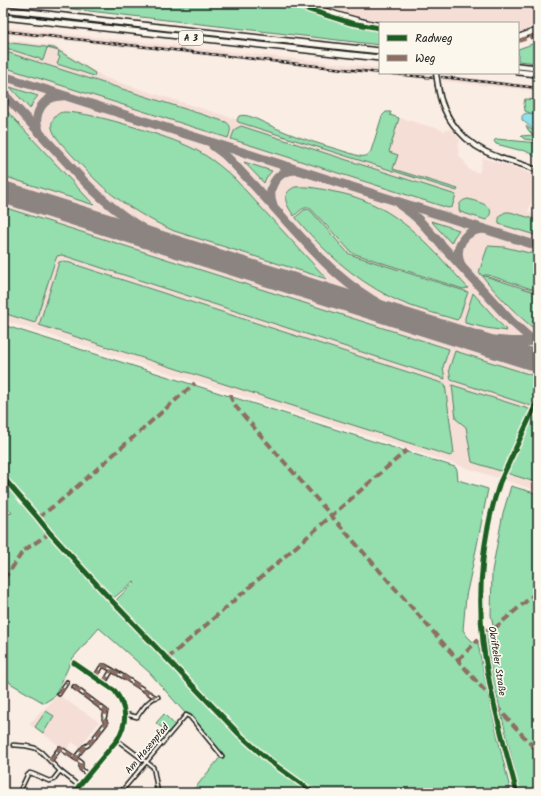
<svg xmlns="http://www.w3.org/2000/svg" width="541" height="796" viewBox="0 0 541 796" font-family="Kalam,sans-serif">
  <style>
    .built { fill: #f5ded6 }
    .green { fill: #95deae; stroke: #587d65; fill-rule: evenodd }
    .water { fill: #8fe1e6; stroke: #619295 }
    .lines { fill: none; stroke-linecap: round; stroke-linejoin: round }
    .taxiway { stroke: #8b8480; stroke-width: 9 }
    .runway { stroke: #8b8480; stroke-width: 22 }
    .secondary-tunnel { stroke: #cec3bc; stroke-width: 4; stroke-dasharray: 4 2; stroke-linecap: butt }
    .street-casing { stroke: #1c1c1c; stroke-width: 5.5 }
    .secondary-casing { stroke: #1c1c1c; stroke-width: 7 }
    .highway-casing { stroke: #1c1c1c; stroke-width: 8 }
    .street { stroke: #fbf7ec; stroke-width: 2.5 }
    .secondary { stroke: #fbf7ec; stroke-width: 4 }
    .highway { stroke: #fbf7ec; stroke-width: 5 }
    .rail-casing { stroke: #1c1c1c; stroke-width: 2.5 }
    .rail { stroke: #fbf7ec; stroke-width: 1; stroke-dasharray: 3; stroke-linecap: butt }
    .secondary-bridge-casing { stroke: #1c1c1c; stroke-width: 7; stroke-linecap: butt }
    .secondary-bridge { stroke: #fbf7ec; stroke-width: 4 }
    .quiet { stroke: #8d6e63; stroke-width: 4; stroke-dasharray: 8 4; stroke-linecap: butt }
    .cycleway-casing { stroke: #fbf7ec; stroke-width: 8 }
    .cycleway { stroke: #1b5e20; stroke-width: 5 }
    .labels { text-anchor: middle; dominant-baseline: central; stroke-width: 3.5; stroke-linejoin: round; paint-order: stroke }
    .shield { fill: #fbf7ec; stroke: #5f5e5a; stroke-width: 1 }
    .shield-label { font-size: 9px; font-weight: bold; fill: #1c1c1c }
    .street-label { font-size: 10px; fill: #1c1c1c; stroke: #fbf7ec }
  </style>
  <rect width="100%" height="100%" fill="#faede4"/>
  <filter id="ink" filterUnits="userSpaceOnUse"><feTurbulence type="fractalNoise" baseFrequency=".025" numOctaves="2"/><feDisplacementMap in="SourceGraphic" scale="8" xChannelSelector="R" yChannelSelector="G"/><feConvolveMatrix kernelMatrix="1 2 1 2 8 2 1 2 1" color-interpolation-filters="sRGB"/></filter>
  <g filter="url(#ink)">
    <!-- built -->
    <g class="built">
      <path d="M319,3H538V27L518,33V23H393L359,17L338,10Z"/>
      <path d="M3,27L380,68V73H424L434,74L435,80L249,60L3,34Z"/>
      <path d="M3,39L55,46L105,78L371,162L386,114L432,127H436L441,130L444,131L450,129L460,140L458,148L459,155L461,158L464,161L469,170L479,173L483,158L522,170L538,178V181L528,212L538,215V491L366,435L3,320Z"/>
      <path d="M441,75L538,86V91L442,81Z"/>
      <path d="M58,695L99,722L80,747L72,742L66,750L29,724Z"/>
    </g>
    <!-- green -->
    <g class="green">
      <path d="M21,3H282L344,23L380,30V45Z"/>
      <path d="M3,42L54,48L95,73L94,76L57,64L60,57L58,56L59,51L47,48L43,60L3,47Z"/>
      <path d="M538,42V63L518,61V49Z"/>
      <path d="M3,51L226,122C233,126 230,132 228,138L3,67Z"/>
      <path d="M10,87L38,96L33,102L30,109Z"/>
      <path d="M525,99L538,100V116L525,111L524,103Z"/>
      <path d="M3,107L94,205L3,176Z"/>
      <path d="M66,112C92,114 118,122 144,130C164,137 185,143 203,154C215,161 225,170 235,179L327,279L174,231C154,222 136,212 118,199C100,186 85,169 70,153C64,146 54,137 52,128C51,124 52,120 55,117C58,113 61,112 66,112Z"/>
      <path d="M386,112H391L390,115L399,118L389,152L398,155L393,169L458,189L457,191L238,122L237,120L239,116C246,113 258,120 265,123C295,138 328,146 359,156C365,157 368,156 371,151L382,116Z"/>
      <path d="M241,126L456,195L452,207L448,208L231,139L235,129Z"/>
      <path d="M526,126L532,130H538V141L524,139L521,136L533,135L529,131Z"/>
      <path d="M496,139L538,143V159C532,154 526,150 519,150L496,144L494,141Z"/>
      <path d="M244,162L272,171L266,178L264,183Z"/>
      <path d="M295,187C309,186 322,189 335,192C341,193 349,195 355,197C404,213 435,252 468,288L463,289L352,253L310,208C303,206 299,212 294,216C287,206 279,194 295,187Z"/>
      <path d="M468,199C478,202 500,206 486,220L460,212C457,205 461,200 468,199Z"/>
      <path d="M3,207L449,349L443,367L445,379L62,255L57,256L54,264L35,323L3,313Z"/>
      <path d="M308,209L311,211L348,253L352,255L468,292L459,318L457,320C435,313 411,308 390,297C353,278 322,250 296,218V217L304,210Z"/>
      <path d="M506,212H510L538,220V236L499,224C498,218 500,214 506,212Z"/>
      <path d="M431,221L459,230L454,237L451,243Z"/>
      <path d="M488,246L504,247L538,255V291L488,275H485L482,276L479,272Z"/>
      <path d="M64,261L445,384L454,453L450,456L39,325L59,262Z"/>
      <path d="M485,276L538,293V331H537C517,315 499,297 483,277Z"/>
      <path d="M473,293L507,331L486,328L465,323V318Z"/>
      <path d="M3,325L455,467L457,470L458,480L488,489L476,550L466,596L463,630L467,636L472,641L478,643C487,694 499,743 511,793H191L222,755L149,672L99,628L72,659L55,696L44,703L10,683L3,670V645L5,642L3,638V515L12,513L3,503ZM88,574L111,599L115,597L134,581L135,582L117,599L116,604L151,642L149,643L87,576Z"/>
      <path d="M455,351L538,377V408L451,380L449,369Z"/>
      <path d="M452,385L538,412V483L472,462L466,427L456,419Z"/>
      <path d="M511,486L538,494V793H520L492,675L486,634L494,630L491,615L492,571L503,513Z"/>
      <path d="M46,711L54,716L43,733L35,727Z"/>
      <path d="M164,714L175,725L168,733L156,723Z"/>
    </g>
    <!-- water -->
    <path class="water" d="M528,113L538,116V129H533L522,120V116L524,114Z"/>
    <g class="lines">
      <!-- taxiway -->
      <g class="taxiway">
        <path d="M3,76L538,246"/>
        <path d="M3,93L83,180C108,206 136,227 168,242C187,251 207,256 227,263"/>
        <path d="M39,131C32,114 43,96 62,96"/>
        <path d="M213,146L225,155L232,162C251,182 270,203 288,223C310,247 331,271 356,289C377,304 400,316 424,325"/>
        <path d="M273,205C266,187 277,170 297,170"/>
        <path d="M400,205L411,213L419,220L511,321L538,345"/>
        <path d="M461,265C453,247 464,230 484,229"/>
        <path d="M457,336C483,339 509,343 535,341"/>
      </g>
      <!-- runway -->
      <path class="runway" d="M3,192L538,361"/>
      <!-- secondary-tunnel -->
      <path class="secondary-tunnel" d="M500,482L538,400"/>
      <defs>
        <g id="street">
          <path d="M95,677L102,666H105L124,677L155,697"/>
          <path d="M104,683L112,670"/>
          <path d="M74,687L106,711L104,719L106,723L95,737L88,745L84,747L75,758L81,762V769L88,775"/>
          <path d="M59,694L67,682"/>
          <path d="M125,714L137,717C142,710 149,698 158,697"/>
          <path d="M117,740L153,767L154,771L158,793"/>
          <path d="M13,745L26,746L35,748L41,752L60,771L79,786"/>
          <path d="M50,761L60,748L75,758"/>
          <path d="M19,793L27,776L30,773L33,774L49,781L53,780L60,771"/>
          <path d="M73,793L117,740C128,722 127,708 115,691L74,663"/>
          <path d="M120,793L186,715L190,717L222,756"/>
        </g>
        <g id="secondary">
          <path d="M302,3C328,11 353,21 380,25"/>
          <path d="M518,37L538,30"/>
          <path d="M438,86C442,119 466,146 498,157C511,162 525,164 538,171"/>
          <path d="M500,482C483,531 477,590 483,642C489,693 504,743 517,793"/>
          <path d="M3,792L6,793"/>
        </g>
        <g id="highway">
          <path d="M3,9L168,28L380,51"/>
          <path d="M3,17L380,58"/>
          <path d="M518,66L538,68"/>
          <path d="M518,72L538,74"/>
        </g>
      </defs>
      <!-- street casing -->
      <use href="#street" class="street-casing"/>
      <!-- secondary casing -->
      <use href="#secondary" class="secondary-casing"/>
      <!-- highway casing -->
      <use href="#highway" class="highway-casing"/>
      <!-- street -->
      <use href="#street" class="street"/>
      <!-- secondary -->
      <use href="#secondary" class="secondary"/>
      <!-- highway -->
      <use href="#highway" class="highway"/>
      <defs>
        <g id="rail">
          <path d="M3,31L380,73"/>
          <path d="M384,73L435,78"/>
          <path d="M442,77L538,88"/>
        </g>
      </defs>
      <!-- rail casing -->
      <use href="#rail" class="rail-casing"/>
      <!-- rail -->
      <use href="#rail" class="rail"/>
      <defs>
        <path id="secondary-bridge" d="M436,73L438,86"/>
      </defs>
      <!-- secondary-bridge casing -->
      <use href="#secondary-bridge" class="secondary-bridge-casing"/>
      <!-- secondary-bridge -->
      <use href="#secondary-bridge" class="secondary-bridge"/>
      <!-- quiet -->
      <g class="quiet">
        <path d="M518,41L538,35"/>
        <path d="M231,394V398L236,407L485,691L492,693"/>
        <path d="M38,518L64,498L195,383"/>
        <path d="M3,579L10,571L23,551L50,533"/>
        <path d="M482,631L495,628L538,591"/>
        <path d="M167,659L407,450"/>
        <path d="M458,660L478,640"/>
        <path d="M95,677L102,666H105L124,677L155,697"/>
        <path d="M103,683L112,670"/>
        <path d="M74,687L106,711L104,719L106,723L95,737L88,745L84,747L75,758L81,762V769L88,775"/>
        <path d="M59,694L67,682"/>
        <path d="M496,706L538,752"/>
        <path d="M50,761L60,748L75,758"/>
      </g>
      <defs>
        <g id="cycleway">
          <path d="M288,3L351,23L380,28"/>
          <path d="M3,477L38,518L50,533L112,601L239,734L268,760L314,793"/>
          <path d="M73,793L117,740C128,722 127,708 115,691L74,663"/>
          <path d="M517,793C504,743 489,693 483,642C477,590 483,531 500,482L538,400"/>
        </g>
      </defs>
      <!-- cycleway casing -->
      <use href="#cycleway" class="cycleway-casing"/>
      <!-- cycleway -->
      <use href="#cycleway" class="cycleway"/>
    </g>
  </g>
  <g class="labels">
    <!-- shield labels -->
    <rect class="shield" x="179" y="31" width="24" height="14" rx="3"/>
    <g class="shield-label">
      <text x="191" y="38">A 3</text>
    </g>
    <!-- street labels -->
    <g class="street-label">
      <text transform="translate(497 661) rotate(81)">Okrifteler Straße</text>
      <text transform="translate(147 749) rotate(-50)">Am Hasenpfad</text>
    </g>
  </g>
  <!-- margin -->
  <rect width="541" height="796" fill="none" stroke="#fbf7ec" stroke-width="16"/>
  <rect x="8" y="8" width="525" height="780" fill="none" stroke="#1c1c1c" stroke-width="1.5" filter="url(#ink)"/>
  <!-- legend -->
  <rect x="379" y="22" width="140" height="52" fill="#fbf7ec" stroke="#a29f99"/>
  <rect x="387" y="35" width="20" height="6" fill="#1b5e20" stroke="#a29f99"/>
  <text x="415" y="42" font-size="12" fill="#1c1c1c">Radweg</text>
  <rect x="387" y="55" width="20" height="6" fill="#8d6e63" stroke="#a29f99"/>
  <text x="415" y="62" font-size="12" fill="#1c1c1c">Weg</text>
</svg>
